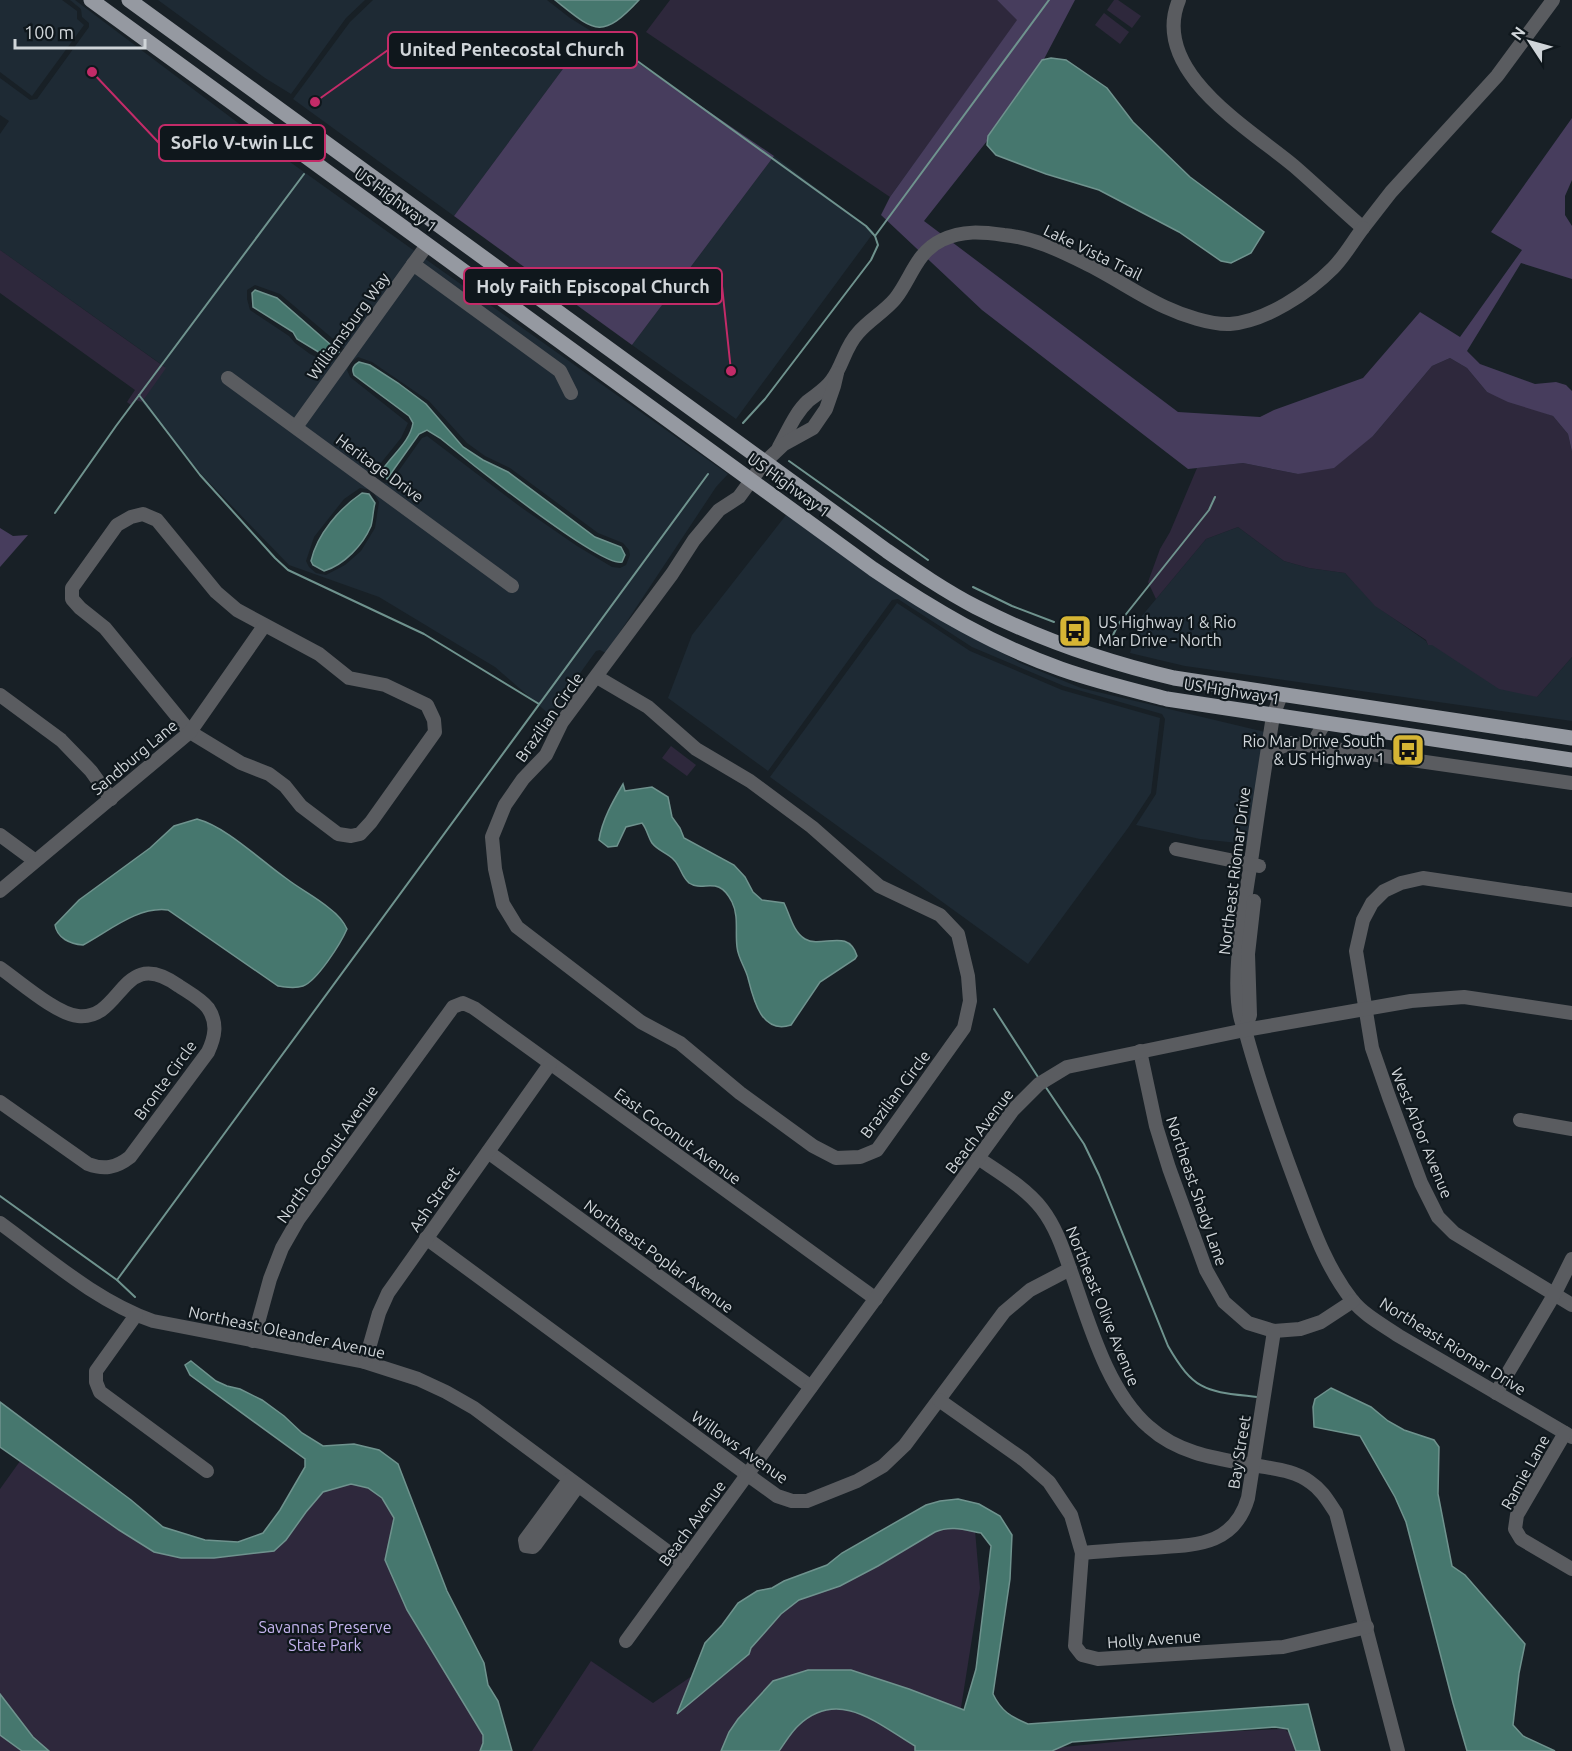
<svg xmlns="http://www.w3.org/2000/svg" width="1572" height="1751" viewBox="0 0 1572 1751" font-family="Ubuntu,sans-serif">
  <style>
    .built { fill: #1e2a34; fill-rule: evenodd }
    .green { fill: #2e283c }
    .forest { fill: #473d5d }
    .water { fill: #46776e; stroke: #6f938e; stroke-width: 1.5 }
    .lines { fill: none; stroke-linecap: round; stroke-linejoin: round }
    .stream { stroke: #6f938e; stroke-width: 2 }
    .minor { stroke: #5a5c60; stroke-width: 14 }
    .major { stroke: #9599a1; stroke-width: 15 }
    .labels { text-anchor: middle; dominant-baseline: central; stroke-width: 4.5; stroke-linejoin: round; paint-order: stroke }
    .street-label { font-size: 16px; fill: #d0d5d9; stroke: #0f171c }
    .poi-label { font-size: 16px; fill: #d0d5d9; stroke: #0f171c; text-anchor: start }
    .park-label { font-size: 16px; fill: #c4b3ee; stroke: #0f171c }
    .leader { fill: none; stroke: #c32b68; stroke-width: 2 }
    .callout-dot { fill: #c32b68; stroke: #0f171c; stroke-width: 2 }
    .callout { fill: #0f171c; stroke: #c32b68; stroke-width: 2 }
    .callout-label { font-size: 18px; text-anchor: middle; font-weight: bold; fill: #d0d5d9 }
  </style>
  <rect width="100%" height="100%" fill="#182026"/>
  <!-- built -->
  <g class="built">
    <path d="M0,0H62L77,11V19L84,25L32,96L0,72Z"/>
    <path d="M70,0H75L290,162L416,252L345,349L280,294L255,285L247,290V299L250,310L289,336L295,343L310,354L324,361L339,359L295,420L227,371L222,379L513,593L518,586L303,426L414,271L556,373L568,399L577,396L565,369L419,264L424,258L728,474L716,487L606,653L600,650L596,651L550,715L495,667L379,597L289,565L201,474L142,402L165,367L0,250V134L9,121L0,115V78L30,100L37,99L89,27V23L82,17L81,9ZM358,357L372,362L429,401L467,443L485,456L510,468L598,533L623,543L629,550L630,555L626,565L620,568L612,567L577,546L522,508L427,436L422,438L390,483H385L376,478L374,474L376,469L401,438L408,423L350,377L347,370L350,363ZM360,488L372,490L379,502L375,528L361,551L345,565L326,575L316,573L309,567L306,561L314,537L344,499Z"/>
    <path d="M158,0H365L346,18L291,94L265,78Z"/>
    <path d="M373,0H547L570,18L591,31L454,216L293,99L350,22Z"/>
    <path d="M774,156L874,232L736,419L632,345Z"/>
    <path d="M786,515L916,603L1020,663L1081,688L1265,732L1248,844L1200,839L1136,825L1156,794L1165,719L1162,714L1064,686L972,647L898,599L892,600L768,771L668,698L692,635Z"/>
    <path d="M1238,527L1284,561L1309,568L1345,573L1376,606L1426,641L1428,645L1432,644L1537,697L1572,657V721L1185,666L1130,653L1141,617L1206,539Z"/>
    <path d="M897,603L970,651L1062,690L1160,718L1151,793L1128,828L1028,964L770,777Z"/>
  </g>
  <!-- green -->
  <g class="green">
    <path d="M670,0H997L1018,20L890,197L646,32Z"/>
    <path d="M1114,0H1118L1141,16L1132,28L1107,10Z"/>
    <path d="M1104,13L1129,32L1120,44L1095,25Z"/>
    <path d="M0,250L166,368L142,402L136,400L131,405L127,402L135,390L0,293Z"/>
    <path d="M1450,358L1467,368L1487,392L1553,416L1568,434L1572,452V657L1537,697L1499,689L1432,645H1428L1426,640L1375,606L1345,573L1309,568L1284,561L1238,527L1206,539L1156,599L1148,582L1160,549L1170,532L1197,468L1243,463L1298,474L1373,436L1432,366Z"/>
    <path d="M671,746L696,765L687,776L662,758Z"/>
    <path d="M23,1457L128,1536L243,1549L275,1534L323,1477H381L493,1751H0V1489Z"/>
    <path d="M974,1519L980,1588L956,1739L975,1751H532L591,1661L653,1703L702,1669L882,1532Z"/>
    <path d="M1284,1729L1295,1737V1751H1052L1053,1748L1216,1732Z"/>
  </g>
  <!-- forest -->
  <g class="forest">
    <path d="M997,0H1075L1044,59L988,136L987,141L924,221L1178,412L1260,417L1274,410L1363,378L1420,312L1460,337L1522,250L1491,232L1572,118V180L1565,196V215L1572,226V279L1521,263L1467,351L1480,364L1535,384L1556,382L1566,385L1572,391V452L1568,434L1553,416L1508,402L1487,392L1467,368L1450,358L1432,366L1373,436L1334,468L1298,474L1243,463L1188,469L982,310L881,215L890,197L1017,20Z"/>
    <path d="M591,31L774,156L632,345L454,216Z"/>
    <path d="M0,528L13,536L28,535L0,567Z"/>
  </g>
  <!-- water -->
  <g class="water">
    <path d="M555,0H639C601,41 594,31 555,0Z"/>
    <path d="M1051,58L1066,60L1107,88L1133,122L1190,177L1264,232L1251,253L1231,263L1221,261L1179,232L1099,190L1046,174L996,155L987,145L988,136L1042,60Z"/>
    <path d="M255,290L277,298L339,352L331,356H325L297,339L293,332L253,307L252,293Z"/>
    <path d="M359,362L370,365L398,383L426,404L463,447L483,460L508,472L595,537L621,547L625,555L622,562C601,568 463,457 440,438L427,430L419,434L387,479L379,475C389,457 410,443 413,423L409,416L354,375C351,368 354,365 359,362Z"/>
    <path d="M362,493L369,494L375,503C373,510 373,519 371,526C363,545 344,565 324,571L313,565L311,561C317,534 340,508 362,493Z"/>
    <path d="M623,784L625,791L652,787L668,797L672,817L680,828L684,838L734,865L745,877L753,892L762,900L784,903C790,915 793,932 805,939C822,949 848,927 857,956L855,959L820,982L791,1025C761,1035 753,998 748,978C745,967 738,958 737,947C735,932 739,916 732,902C718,874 704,893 689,883C681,876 681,867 674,860C668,853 658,851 652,843C648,837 647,829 642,823L626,827L617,846L608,847L599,840C602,820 613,801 623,784Z"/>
    <path d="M197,819C227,827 261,861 287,879C300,889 316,897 329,908C337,914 343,920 347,929C341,943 317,981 303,986C294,989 287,987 278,986L168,910C138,906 109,931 83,945C70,944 57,938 55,925L79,900L150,848L174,826Z"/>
    <path d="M191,1361L216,1381L227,1386L240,1389L262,1400L284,1416L302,1433L323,1446L354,1444L379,1450L398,1464L447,1591L484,1663L488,1685L498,1701L512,1751H480L483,1743V1735L407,1610L385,1560L394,1518L382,1498L368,1488L351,1484L323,1492L306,1512L286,1540L274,1551L214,1558H181L154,1552L119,1530L0,1447V1402L131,1500L163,1527L205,1540L238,1542L263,1533L280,1510L305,1467V1459L190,1375L185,1365Z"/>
    <path d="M1331,1388L1371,1407L1388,1421L1404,1430L1434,1440L1439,1447L1438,1494L1452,1566L1465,1575L1525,1644L1519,1673L1513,1725L1523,1736L1555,1751H1467L1453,1703L1406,1522L1395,1497L1360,1436L1314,1427L1313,1407L1315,1399Z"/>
    <path d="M958,1499L979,1504L1000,1516L1012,1535L1010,1579L993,1694C1001,1711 1011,1717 1028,1724L1308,1704L1320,1751H1296L1288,1729L1275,1727L1072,1742L1052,1751H915V1746C878,1724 839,1688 799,1725C791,1732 785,1743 779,1751H721L729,1732L738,1719L773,1681L808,1670H851L909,1689L964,1710L976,1669L991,1546L981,1533C965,1530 951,1525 935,1532L878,1566L840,1586L799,1600L781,1614L751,1648L749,1654L677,1714L705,1643L722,1625L738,1603L757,1591L772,1588L784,1581L827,1565L842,1553L926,1505L940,1501Z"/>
    <path d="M0,1694L33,1737L49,1751H22L0,1735Z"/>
  </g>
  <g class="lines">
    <!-- stream -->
    <g class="stream">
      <path d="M622,50L866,226L875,236L878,245L871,260L765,399L743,423"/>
      <path d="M875,236L1049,0"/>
      <path d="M139,395L200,475L275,558L288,570L424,634L539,704"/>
      <path d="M789,461L928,560"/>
      <path d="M55,513L116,426L304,174"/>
      <path d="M973,587L1012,606L1054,622"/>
      <path d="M1112,637L1119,623L1209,510L1215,497"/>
      <path d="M994,1009L1038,1077"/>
      <path d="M1045,1086L1084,1144L1099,1175L1168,1346C1195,1393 1207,1391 1257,1397"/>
      <path d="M0,1196L117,1280L135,1297"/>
      <path d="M117,1280L708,474"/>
    </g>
    <!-- minor -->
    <g class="minor">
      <path d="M1179,0C1149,71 1250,129 1294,166C1317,186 1340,208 1363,228L1391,192L1497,76L1553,0"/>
      <path d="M413,264L560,371L571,393"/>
      <path d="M228,378L512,586"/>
      <path d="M296,427L427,245"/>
      <path d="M779,447C788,431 795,413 808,401C817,394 826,389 832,380C843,365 845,347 858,333C869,320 884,312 895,299C911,279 916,252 942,240C963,230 982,232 1004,235C1034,238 1059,250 1085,263C1112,276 1137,294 1165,307C1182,315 1211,325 1230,324C1266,321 1308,293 1333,268C1344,257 1353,241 1363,228"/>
      <path d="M143,514L157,520L216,592L237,610L319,654L349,678L385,685L427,705L434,720L435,732L371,822L360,834L351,836L338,834L301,806L285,786L269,774L241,763L190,732L105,628L80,608L72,599V588L117,525L131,517Z"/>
      <path d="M597,677L648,707L696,749L750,781L812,827L879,886L940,915L958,934L968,976L970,1001L964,1028L877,1150L860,1157L836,1158L813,1146L740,1093L680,1043L641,1022L517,927L503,904L495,869L492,837L505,805L523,779L546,755L562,722L672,574L694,540L719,510L739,497L764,463L784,444L813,428L826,409L834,386L837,373"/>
      <path d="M0,695L61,740L91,771L111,799"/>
      <path d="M1281,695L1273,716C1266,760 1259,804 1253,848C1247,889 1226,996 1245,1030C1259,1082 1277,1133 1296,1184C1311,1223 1325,1266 1352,1300C1364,1315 1383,1325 1399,1336L1572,1437"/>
      <path d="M1322,746L1317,736L1324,724"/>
      <path d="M1276,749L1291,743L1300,744L1572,783"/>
      <path d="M0,835L34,860"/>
      <path d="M1176,849L1259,866"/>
      <path d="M0,891L190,732L264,626"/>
      <path d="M1572,900L1423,878L1401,883L1384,891L1372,903L1363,920L1356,951L1372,1048L1389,1097L1421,1183L1438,1217L1454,1233L1572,1305"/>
      <path d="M0,968C19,981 56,1014 78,1016C123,1021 121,944 179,986C188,992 201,999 208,1008C218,1023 215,1037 208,1052L130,1157C116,1168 104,1170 88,1164L0,1102"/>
      <path d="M1245,1030L1250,1015L1248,954L1254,901"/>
      <path d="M1140,1051L1156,1126L1169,1168L1206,1270L1224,1302L1248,1323L1274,1331L1300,1329L1321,1322L1353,1301"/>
      <path d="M1520,1120L1572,1129"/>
      <path d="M488,1152L811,1387"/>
      <path d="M978,1158C1000,1173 1026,1188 1042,1209C1055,1226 1062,1246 1069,1266C1088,1319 1106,1390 1149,1427C1180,1455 1220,1459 1259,1466C1276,1469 1296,1471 1310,1482C1322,1490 1328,1501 1336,1513L1398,1751"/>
      <path d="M0,1223C48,1258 96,1301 153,1321L365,1362L418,1379L446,1392L474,1408L683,1563"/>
      <path d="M426,1238L748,1475L777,1496L792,1501H807L857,1481L883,1466L905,1445L1004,1312L1030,1290L1070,1269"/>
      <path d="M136,1315L96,1371V1382L100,1392L207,1471"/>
      <path d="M253,1341L270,1279L282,1248L298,1220L448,1014L453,1007L463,1003L474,1008L876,1299"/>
      <path d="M365,1362L379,1313L388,1293L550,1064"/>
      <path d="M1496,1393L1554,1295L1572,1259"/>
      <path d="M939,1400L1024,1460L1049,1482L1071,1515L1082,1553L1075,1646L1082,1655L1098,1659L1283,1647L1367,1627"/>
      <path d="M1565,1433L1517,1515L1515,1529L1521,1539L1572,1569"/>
      <path d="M569,1480L525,1540L526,1546L533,1547L536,1544L578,1486"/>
      <path d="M1082,1553C1105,1551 1128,1549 1151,1548C1193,1545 1234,1547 1248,1498L1274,1331"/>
      <path d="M626,1641L1013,1110L1039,1084L1067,1067L1245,1030L1411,1001L1464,997L1572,1013"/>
    </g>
    <!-- major -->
    <g class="major">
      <path d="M91,0L873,569C932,609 993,645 1061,669C1095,681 1132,690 1167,699L1572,760"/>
      <path d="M129,0L887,551C916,571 945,591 976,607C1039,639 1105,662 1174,678L1572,738"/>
    </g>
  </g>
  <!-- icons -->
  <defs>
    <symbol id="bus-square" viewBox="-11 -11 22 22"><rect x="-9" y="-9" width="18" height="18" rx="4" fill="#d6b534" stroke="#0f171c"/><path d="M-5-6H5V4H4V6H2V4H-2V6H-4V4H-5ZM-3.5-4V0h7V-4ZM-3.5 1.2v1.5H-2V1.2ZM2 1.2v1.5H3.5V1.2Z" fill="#111"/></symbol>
  </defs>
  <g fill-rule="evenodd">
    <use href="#bus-square" x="1056" y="612" width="38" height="38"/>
    <use href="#bus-square" x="1389" y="731" width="38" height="38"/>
  </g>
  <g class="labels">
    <!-- street labels -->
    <g class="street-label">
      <text transform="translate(396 200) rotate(36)">US Highway 1</text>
      <text transform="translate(1093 252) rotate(26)">Lake Vista Trail</text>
      <text transform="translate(348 326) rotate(-54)">Williamsburg Way</text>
      <text transform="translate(380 468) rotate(36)">Heritage Drive</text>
      <text transform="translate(789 485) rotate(36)">US Highway 1</text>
      <text transform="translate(1232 691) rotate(9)">US Highway 1</text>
      <text transform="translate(549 717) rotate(-55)">Brazilian Circle</text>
      <text transform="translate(134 757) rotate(-40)">Sandburg Lane</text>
      <text transform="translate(1234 871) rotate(-83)">Northeast Riomar Drive</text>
      <text transform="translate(165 1080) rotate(-54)">Bronte Circle</text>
      <text transform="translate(895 1094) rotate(-53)">Brazilian Circle</text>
      <text transform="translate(979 1131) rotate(-53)">Beach Avenue</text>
      <text transform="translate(1422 1133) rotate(68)">West Arbor Avenue</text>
      <text transform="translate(678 1136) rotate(36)">East Coconut Avenue</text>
      <text transform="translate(327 1154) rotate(-55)">North Coconut Avenue</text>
      <text transform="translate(1197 1191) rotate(71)">Northeast Shady Lane</text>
      <text transform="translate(434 1199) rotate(-55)">Ash Street</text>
      <text transform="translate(659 1256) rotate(36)">Northeast Poplar Avenue</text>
      <text transform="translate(1103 1306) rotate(68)">Northeast Olive Avenue</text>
      <text transform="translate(287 1332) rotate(12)">Northeast Oleander Avenue</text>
      <text transform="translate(1453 1346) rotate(32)">Northeast Riomar Drive</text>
      <text transform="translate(740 1447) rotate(35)">Willows Avenue</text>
      <text transform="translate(1239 1452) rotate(-81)">Bay Street</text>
      <text transform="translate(1525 1472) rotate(-61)">Ramie Lane</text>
      <text transform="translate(692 1523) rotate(-54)">Beach Avenue</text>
      <text transform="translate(1154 1639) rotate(-4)">Holly Avenue</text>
    </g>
    <!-- poi labels -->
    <g class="poi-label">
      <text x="1098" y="622">US Highway 1 &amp; Rio<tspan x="1098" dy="18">Mar Drive - North</tspan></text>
      <text x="1385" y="741" text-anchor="end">Rio Mar Drive South<tspan x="1385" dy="18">&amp; US Highway 1</tspan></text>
    </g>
    <!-- park labels -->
    <g class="park-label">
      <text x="325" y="1627">Savannas Preserve<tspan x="325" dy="18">State Park</tspan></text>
    </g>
  </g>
  <!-- callouts -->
  <path class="leader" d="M315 102L388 50M92 72L159 143M731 371L722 286"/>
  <g class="callout-dot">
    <circle cx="315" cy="102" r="6"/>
    <circle cx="92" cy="72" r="6"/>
    <circle cx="731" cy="371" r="6"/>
  </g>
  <g class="callout">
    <rect x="388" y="32" width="249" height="36" rx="6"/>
    <rect x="159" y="125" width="166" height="36" rx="6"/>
    <rect x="464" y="268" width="258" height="36" rx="6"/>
  </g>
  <g class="callout-label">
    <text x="512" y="56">United Pentecostal Church</text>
    <text x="242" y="149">SoFlo V-twin LLC</text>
    <text x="593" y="293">Holy Faith Episcopal Church</text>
  </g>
  <!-- north arrow -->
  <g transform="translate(1530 42) rotate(306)" stroke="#0f171c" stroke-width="4.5" paint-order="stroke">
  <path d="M0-4.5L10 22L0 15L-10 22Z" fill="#d0d5d9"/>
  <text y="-9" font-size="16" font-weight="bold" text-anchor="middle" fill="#d0d5d9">N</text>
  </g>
  <!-- scale -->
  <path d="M15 39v9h130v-9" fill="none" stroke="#d0d5d9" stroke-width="3"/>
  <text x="24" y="39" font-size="18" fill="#d0d5d9" stroke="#0f171c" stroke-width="4.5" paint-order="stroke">100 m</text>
</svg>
